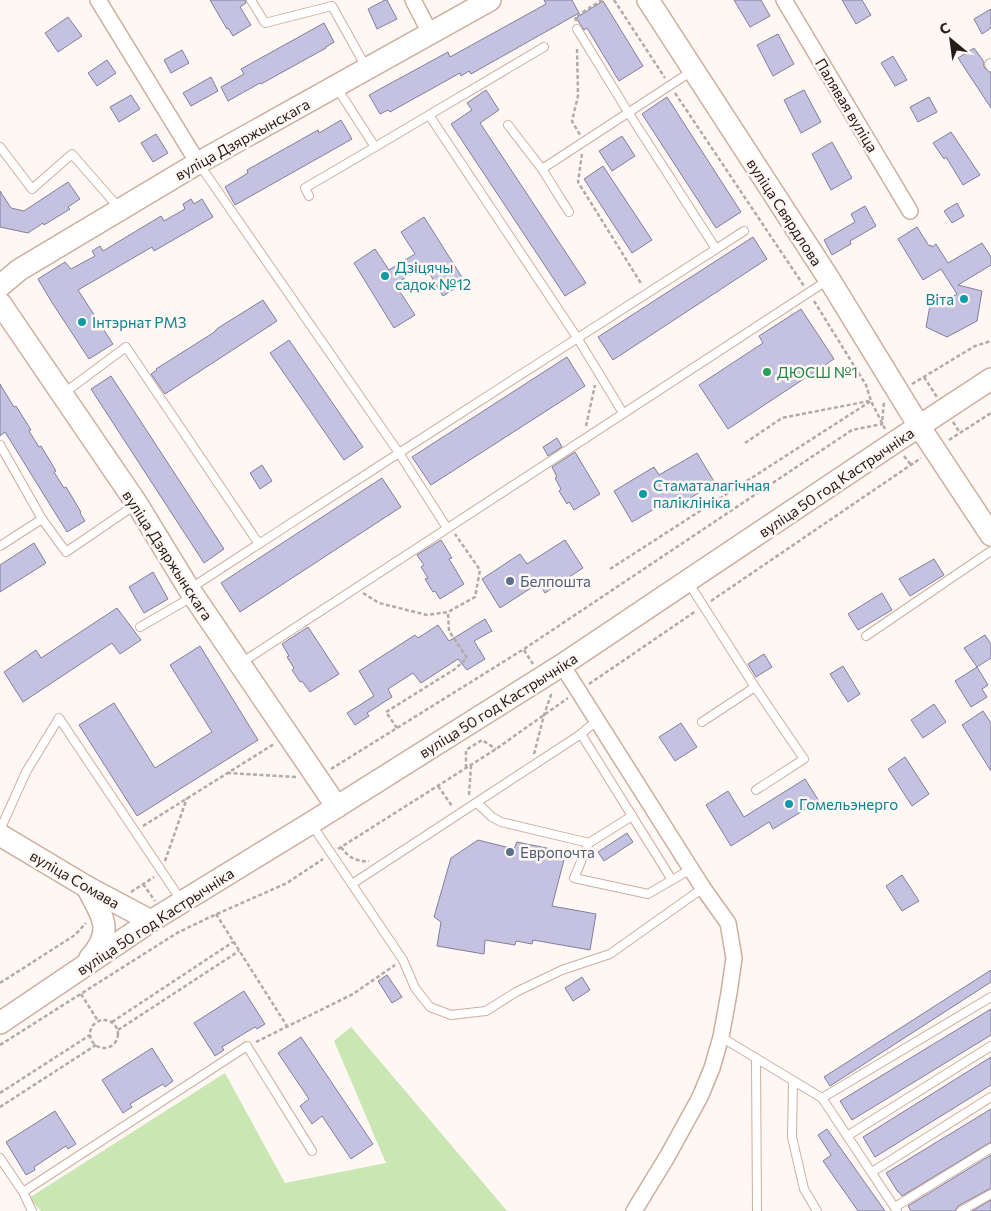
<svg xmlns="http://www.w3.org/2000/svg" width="991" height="1211" viewBox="0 0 991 1211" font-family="Commissioner,sans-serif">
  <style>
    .green { fill: #c9e6b3 }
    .building { fill: #c5c2e1; stroke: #817f9b }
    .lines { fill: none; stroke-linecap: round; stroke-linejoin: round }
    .lane-casing { stroke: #ceae9e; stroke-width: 10 }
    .street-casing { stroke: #ceae9e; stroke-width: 18 }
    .secondary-casing { stroke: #ceae9e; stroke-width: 24 }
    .path { stroke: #b2aaa5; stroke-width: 2.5; stroke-dasharray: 4 2.5; stroke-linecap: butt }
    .lane { stroke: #fff; stroke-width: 8 }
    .street { stroke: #fff; stroke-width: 15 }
    .secondary { stroke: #fff; stroke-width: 21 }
    .culture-dot { fill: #0f9aa8; stroke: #fef7f3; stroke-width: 2 }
    .leisure-dot { fill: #2e9e5b; stroke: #fef7f3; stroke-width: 2 }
    .service-dot { fill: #5c6f8a; stroke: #fef7f3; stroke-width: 2 }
    .labels { text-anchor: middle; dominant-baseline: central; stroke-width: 5; stroke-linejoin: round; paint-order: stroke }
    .street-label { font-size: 15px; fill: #271b15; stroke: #fef7f3 }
    .culture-label { font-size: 15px; fill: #0d838f; stroke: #fef7f3; text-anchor: start }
    .leisure-label { font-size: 15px; fill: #27864d; stroke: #fef7f3; text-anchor: start }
    .service-label { font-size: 15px; fill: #4e5e75; stroke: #fef7f3; text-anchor: start }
  </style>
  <rect width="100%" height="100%" fill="#fef7f3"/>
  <!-- green -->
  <path class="green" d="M351,1027L507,1211H41L29,1198L225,1073L285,1183L386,1163L334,1041Z"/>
  <!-- building -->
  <g class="building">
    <path d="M210,0H245L246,3L240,7L251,25L233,36L228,28L227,29Z"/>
    <path d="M385,0H387L397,19L377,29L368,9Z"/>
    <path d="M544,0H572L579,13L471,74L469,71L461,76L460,73L390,112L388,110L380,114L369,95L448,52L450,57L546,4Z"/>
    <path d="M734,0H761L770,16L750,27Z"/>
    <path d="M842,0H862L871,15L856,24Z"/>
    <path d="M603,1L643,66L619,81L587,28L584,30L576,18Z"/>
    <path d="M991,9V28L982,34L974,19Z"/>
    <path d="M68,17L82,36L58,52L45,33Z"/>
    <path d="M324,23L334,42L326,47V48L261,84L260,83L228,101L221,87L244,74L241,69Z"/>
    <path d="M778,34L794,64L773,76L757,45Z"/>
    <path d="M974,48L984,62V67L987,70L991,73V108L958,58Z"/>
    <path d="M182,50L189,63L171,73L164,60Z"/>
    <path d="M893,56L907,80L895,86L881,63Z"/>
    <path d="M107,60L116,73L97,86L88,73Z"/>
    <path d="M211,77L218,91L191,106L183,93Z"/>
    <path d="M486,90L499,110L480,123L586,283L565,296L451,124L472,110L467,103Z"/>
    <path d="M804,90L821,122L801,133L784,100Z"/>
    <path d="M131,95L140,109L119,122L110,107Z"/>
    <path d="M667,97L741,212L716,228L642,114Z"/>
    <path d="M929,97L937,112L918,122L910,107Z"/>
    <path d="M341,120L352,139L235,205L225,187L248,173L247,170L318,130L319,133Z"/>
    <path d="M951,132L980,175L963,185L946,157L944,159L933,143Z"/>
    <path d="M156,134L168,153L153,162L141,143Z"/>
    <path d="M622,136L635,156L612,171L599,151Z"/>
    <path d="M832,142L852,178L831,190L812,154Z"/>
    <path d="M603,166L652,240L632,253L584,179Z"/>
    <path d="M68,182L80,199L68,207L70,209L44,225L43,223L28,233L0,227V191L11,208L24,211Z"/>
    <path d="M191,199L194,204L202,199L213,217L154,251L152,247L78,290L113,344L89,359L51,301L38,279L65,262L71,269L95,256L92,251L100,246L103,251L161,216L164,221L185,209L183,204Z"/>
    <path d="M957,203L964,216L952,223L944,211Z"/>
    <path d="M865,206L876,226L850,241L851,244L832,255L824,240L855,222L851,214Z"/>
    <path d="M424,217L465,282L443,296L425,266L395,284L415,315L394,328L354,263L375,249L389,270L415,254L401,232Z"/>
    <path d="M917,227L929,246L931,245L932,247L936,244L948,263L982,243L991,257V265L958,285L982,291L977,321L947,337L926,327L931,300L936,307L957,294L941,269L923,280L898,239Z"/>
    <path d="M753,237L767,259L613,360L598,337Z"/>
    <path d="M263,300L277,321L165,394L151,374L157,370L156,369L213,333L218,328Z"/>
    <path d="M801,309L834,359L728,429L699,385L763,343L759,336Z"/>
    <path d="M289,340L363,447L344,460L270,353Z"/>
    <path d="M567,357L585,386L431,485L412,457Z"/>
    <path d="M111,376L224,549L204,563L91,389Z"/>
    <path d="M0,384L14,407L16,406L31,430L29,431L39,447L41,446L56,471L54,472L64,488L66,487L81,512L80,513L85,521L67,532L5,432L0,436Z"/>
    <path d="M557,438L562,447L548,456L543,447Z"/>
    <path d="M575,452L600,494L574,510L569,502L567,504L559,491L561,489L555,478L557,477L552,467Z"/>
    <path d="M697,453L715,483L677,506L673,498L632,522L614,491L654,467L659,475Z"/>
    <path d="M262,465L272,481L260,489L250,473Z"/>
    <path d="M382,478L401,507L240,612L221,583Z"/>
    <path d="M441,540L452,558L449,559L464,584L440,599L435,591L433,592L425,579L428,578L421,567L424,565L417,555Z"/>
    <path d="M565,540L583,568L545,593L539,583L500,608L482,579L520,554L527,564Z"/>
    <path d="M34,543L46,563L0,592V565Z"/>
    <path d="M934,559L944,575L910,596L899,579Z"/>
    <path d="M153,572L168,599L144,613L129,587Z"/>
    <path d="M882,593L892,610L858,630L848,614Z"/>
    <path d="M117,608L141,640L120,654L112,643L23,702L4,672L36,650L41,658Z"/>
    <path d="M485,619L492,631L474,641L485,659L467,670L458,659L421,683L413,673L388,689L392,697L367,713L369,716L355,725L347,713L374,696L359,671L415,635L418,638L438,625L449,641Z"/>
    <path d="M308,627L339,674L310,692L302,681L300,682L292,670L294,668L287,657L289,656L282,644Z"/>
    <path d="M985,635L991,644V658L977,667L964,648Z"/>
    <path d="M200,646L258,740L137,816L79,725L114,703L155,768L212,732L170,665Z"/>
    <path d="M764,654L772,667L756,677L748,664Z"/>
    <path d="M843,666L860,694L848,702L830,674Z"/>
    <path d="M977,667L988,685L982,689L987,697L971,707L955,681Z"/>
    <path d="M934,704L946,722L923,738L911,720Z"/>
    <path d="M983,711L991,723V771L962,725Z"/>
    <path d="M681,723L697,747L675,761L659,737Z"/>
    <path d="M905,757L929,794L912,806L888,769Z"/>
    <path d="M805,779L819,801L773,829L769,822L731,846L706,805L728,791L744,817Z"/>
    <path d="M627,833L633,842L604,861L598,852Z"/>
    <path d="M478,840L514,849L517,842L566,852L552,906L596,914L590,950L533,940L532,944L516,941L515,945L485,940L484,954L437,946L441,922L434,917L451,858Z"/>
    <path d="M902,875L919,901L902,911L886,886Z"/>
    <path d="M991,970V982L830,1086L824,1077Z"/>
    <path d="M387,975L402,997L392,1003L378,981Z"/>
    <path d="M582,977L590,990L573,1001L565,988Z"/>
    <path d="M244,991L265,1024L257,1029L255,1027L222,1047L224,1050L215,1056L194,1023Z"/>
    <path d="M991,1009V1035L852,1120L840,1101Z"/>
    <path d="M301,1037L373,1144L351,1159L322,1116L312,1124L300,1106L309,1099L278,1053Z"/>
    <path d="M152,1048L173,1081L165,1087L163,1084L130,1104L132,1107L123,1113L102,1080Z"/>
    <path d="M991,1057V1085L875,1157L863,1137Z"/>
    <path d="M991,1109V1142L902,1196L899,1192H898L886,1173Z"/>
    <path d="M55,1111L76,1144L68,1149L66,1146L34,1167L35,1170L26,1175L6,1142Z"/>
    <path d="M827,1129L885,1211H858L823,1161L831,1155L818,1135Z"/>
    <path d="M991,1155V1188L958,1206L955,1211H911L908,1206Z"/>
    <path d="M991,1200V1211H972Z"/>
  </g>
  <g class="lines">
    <defs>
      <g id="lane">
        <path d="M251,0L265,23L332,6L366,67"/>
        <path d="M577,29L628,112L716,249"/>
        <path d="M991,63L989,64L991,67"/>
        <path d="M429,115L544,47"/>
        <path d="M508,125L542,169L569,212"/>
        <path d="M0,147L32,189L72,154L119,208"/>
        <path d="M375,147L429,115L578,339L623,413"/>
        <path d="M199,164L399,453L447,528"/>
        <path d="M542,169L692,71"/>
        <path d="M309,196L305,188L375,147L337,88"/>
        <path d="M64,393L126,347L259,544"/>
        <path d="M0,445L42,519L66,552L135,505"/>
        <path d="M0,546L42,519"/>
        <path d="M688,582L755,687L804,759L756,790"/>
        <path d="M191,588L399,453L744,231"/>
        <path d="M140,627L192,597"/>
        <path d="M866,636L991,551"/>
        <path d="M241,663L828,280"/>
        <path d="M702,722L755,687"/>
        <path d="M581,734L672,880"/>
        <path d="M477,803L492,817L501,822L589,843L574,878L648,894L691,869"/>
        <path d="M312,825L403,960L415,988L430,1007L451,1015L486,1011L516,992L562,970L610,954L703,888"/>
        <path d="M0,830L26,772L59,718L181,900"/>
        <path d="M589,843L632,816"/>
        <path d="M352,884L581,734L597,720"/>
        <path d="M721,1037L822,1098L897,1211"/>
        <path d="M756,1058L757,1211"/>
        <path d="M793,1081L792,1137L804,1189L817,1211"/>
        <path d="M822,1098L991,997"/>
        <path d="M847,1136L991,1046"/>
        <path d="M0,1158L23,1192L32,1211"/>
        <path d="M872,1172L991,1097"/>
        <path d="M23,1192L247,1046L312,1151"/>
        <path d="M895,1207L991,1148"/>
        <path d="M961,1211L991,1194"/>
      </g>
      <g id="street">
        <path d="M98,0L198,163"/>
        <path d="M413,0L430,33"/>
        <path d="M784,0L910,211"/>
        <path d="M562,665L703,888L728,923L734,958L729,993L721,1037L712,1068L700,1097L667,1157L634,1211"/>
      </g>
      <g id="secondary">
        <path d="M648,0L829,279L919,426L991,535"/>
        <path d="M0,286L19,270L198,163L490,0"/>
        <path d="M0,303L137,504L189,589L337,807"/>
        <path d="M0,835L87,887L151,921"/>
        <path d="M87,887C102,916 115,930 90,958"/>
        <path d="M0,1023L151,921L311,823L562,665L895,442L991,379"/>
      </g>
    </defs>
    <!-- lane casing -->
    <use href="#lane" class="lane-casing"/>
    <!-- street casing -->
    <use href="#street" class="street-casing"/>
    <!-- secondary casing -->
    <use href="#secondary" class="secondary-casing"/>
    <!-- path -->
    <g class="path">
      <path d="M614,0L665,78"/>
      <path d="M576,21L575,17L602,0"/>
      <path d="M577,49L578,96L572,121L580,135"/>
      <path d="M675,93L804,286"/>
      <path d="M582,154L578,182L642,285"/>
      <path d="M814,301L866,385L871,401L885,429"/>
      <path d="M924,377L937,397"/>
      <path d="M912,384L975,346L991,341"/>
      <path d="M953,422L960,433"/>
      <path d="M586,426L595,385"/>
      <path d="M949,440L991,413"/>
      <path d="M745,443L782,418L869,401"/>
      <path d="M904,456L911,465"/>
      <path d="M610,569L871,401"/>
      <path d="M363,593L379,603L427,615L448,612L475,597L480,570L455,534"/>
      <path d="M711,601L921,458"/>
      <path d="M524,650L533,664"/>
      <path d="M589,684L696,611"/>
      <path d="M397,728L386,712L455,669L467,658L449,631L448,612"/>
      <path d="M534,754L544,715L551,695L550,692"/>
      <path d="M466,768V750L482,740L496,749"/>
      <path d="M331,769L524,649L852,430L882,424L884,402"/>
      <path d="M227,773L296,777"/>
      <path d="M438,786L452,806"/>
      <path d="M469,795L471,766"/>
      <path d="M143,826L274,744"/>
      <path d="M341,847C348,857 356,862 369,861"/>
      <path d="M338,849L496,749L568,698"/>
      <path d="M165,861L187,798"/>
      <path d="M143,884L155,901"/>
      <path d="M131,892L154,877"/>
      <path d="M216,914L287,1026"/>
      <path d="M0,983L75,935L86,923"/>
      <path d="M81,994L98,1021"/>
      <circle cx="104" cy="1034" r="14"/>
      <path d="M112,1022L233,942"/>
      <path d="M118,1030L239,951"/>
      <path d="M256,1042L353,994L395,965"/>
      <path d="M0,1045L177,933L208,918L287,883L323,859"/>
      <path d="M0,1093L90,1035"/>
      <path d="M0,1107L96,1045"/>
    </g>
    <!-- lane -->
    <use href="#lane" class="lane"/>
    <!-- street -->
    <use href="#street" class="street"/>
    <!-- secondary -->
    <use href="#secondary" class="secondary"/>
  </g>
  <!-- markers -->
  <g class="culture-dot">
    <circle cx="385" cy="276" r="5"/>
    <circle cx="964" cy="299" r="5"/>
    <circle cx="82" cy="322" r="5"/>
    <circle cx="643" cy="494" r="5"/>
    <circle cx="789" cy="804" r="5"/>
  </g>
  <circle class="leisure-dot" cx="767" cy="372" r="5"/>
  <g class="service-dot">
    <circle cx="510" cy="581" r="5"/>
    <circle cx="510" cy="852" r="5"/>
  </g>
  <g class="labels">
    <!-- street labels -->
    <g class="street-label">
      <text transform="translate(847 105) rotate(59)">Палявая вуліца</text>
      <text transform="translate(242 139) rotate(-29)">вуліца Дзяржынскага</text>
      <text transform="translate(785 212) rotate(57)">вуліца Свярдлова</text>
      <text transform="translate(836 482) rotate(-34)">вуліца 50 год Кастрычніка</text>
      <text transform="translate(168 555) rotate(57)">вуліца Дзяржынскага</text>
      <text transform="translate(498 705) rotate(-32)">вуліца 50 год Кастрычніка</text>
      <text transform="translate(75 879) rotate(30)">вуліца Сомава</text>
      <text transform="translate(155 921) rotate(-33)">вуліца 50 год Кастрычніка</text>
    </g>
    <!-- culture labels -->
    <g class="culture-label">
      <text x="395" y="267">Дзіцячы<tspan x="395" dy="17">садок №12</tspan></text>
      <text x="954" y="299" text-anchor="end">Віта</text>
      <text x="92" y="322">Інтэрнат РМЗ</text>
      <text x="653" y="485">Стаматалагічная<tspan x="653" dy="17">паліклініка</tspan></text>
      <text x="799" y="804">Гомельэнерго</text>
    </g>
    <!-- leisure labels -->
    <g class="leisure-label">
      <text x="777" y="372">ДЮСШ №1</text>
    </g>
    <!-- service labels -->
    <g class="service-label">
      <text x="520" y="581">Белпошта</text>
      <text x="520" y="852">Европочта</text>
    </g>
  </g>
  <!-- north arrow -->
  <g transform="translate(951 40) rotate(331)" stroke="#fef7f3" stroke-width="4" paint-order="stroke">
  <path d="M0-4L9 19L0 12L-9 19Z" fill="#271b15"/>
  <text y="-8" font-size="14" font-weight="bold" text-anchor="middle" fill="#271b15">С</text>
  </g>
</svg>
